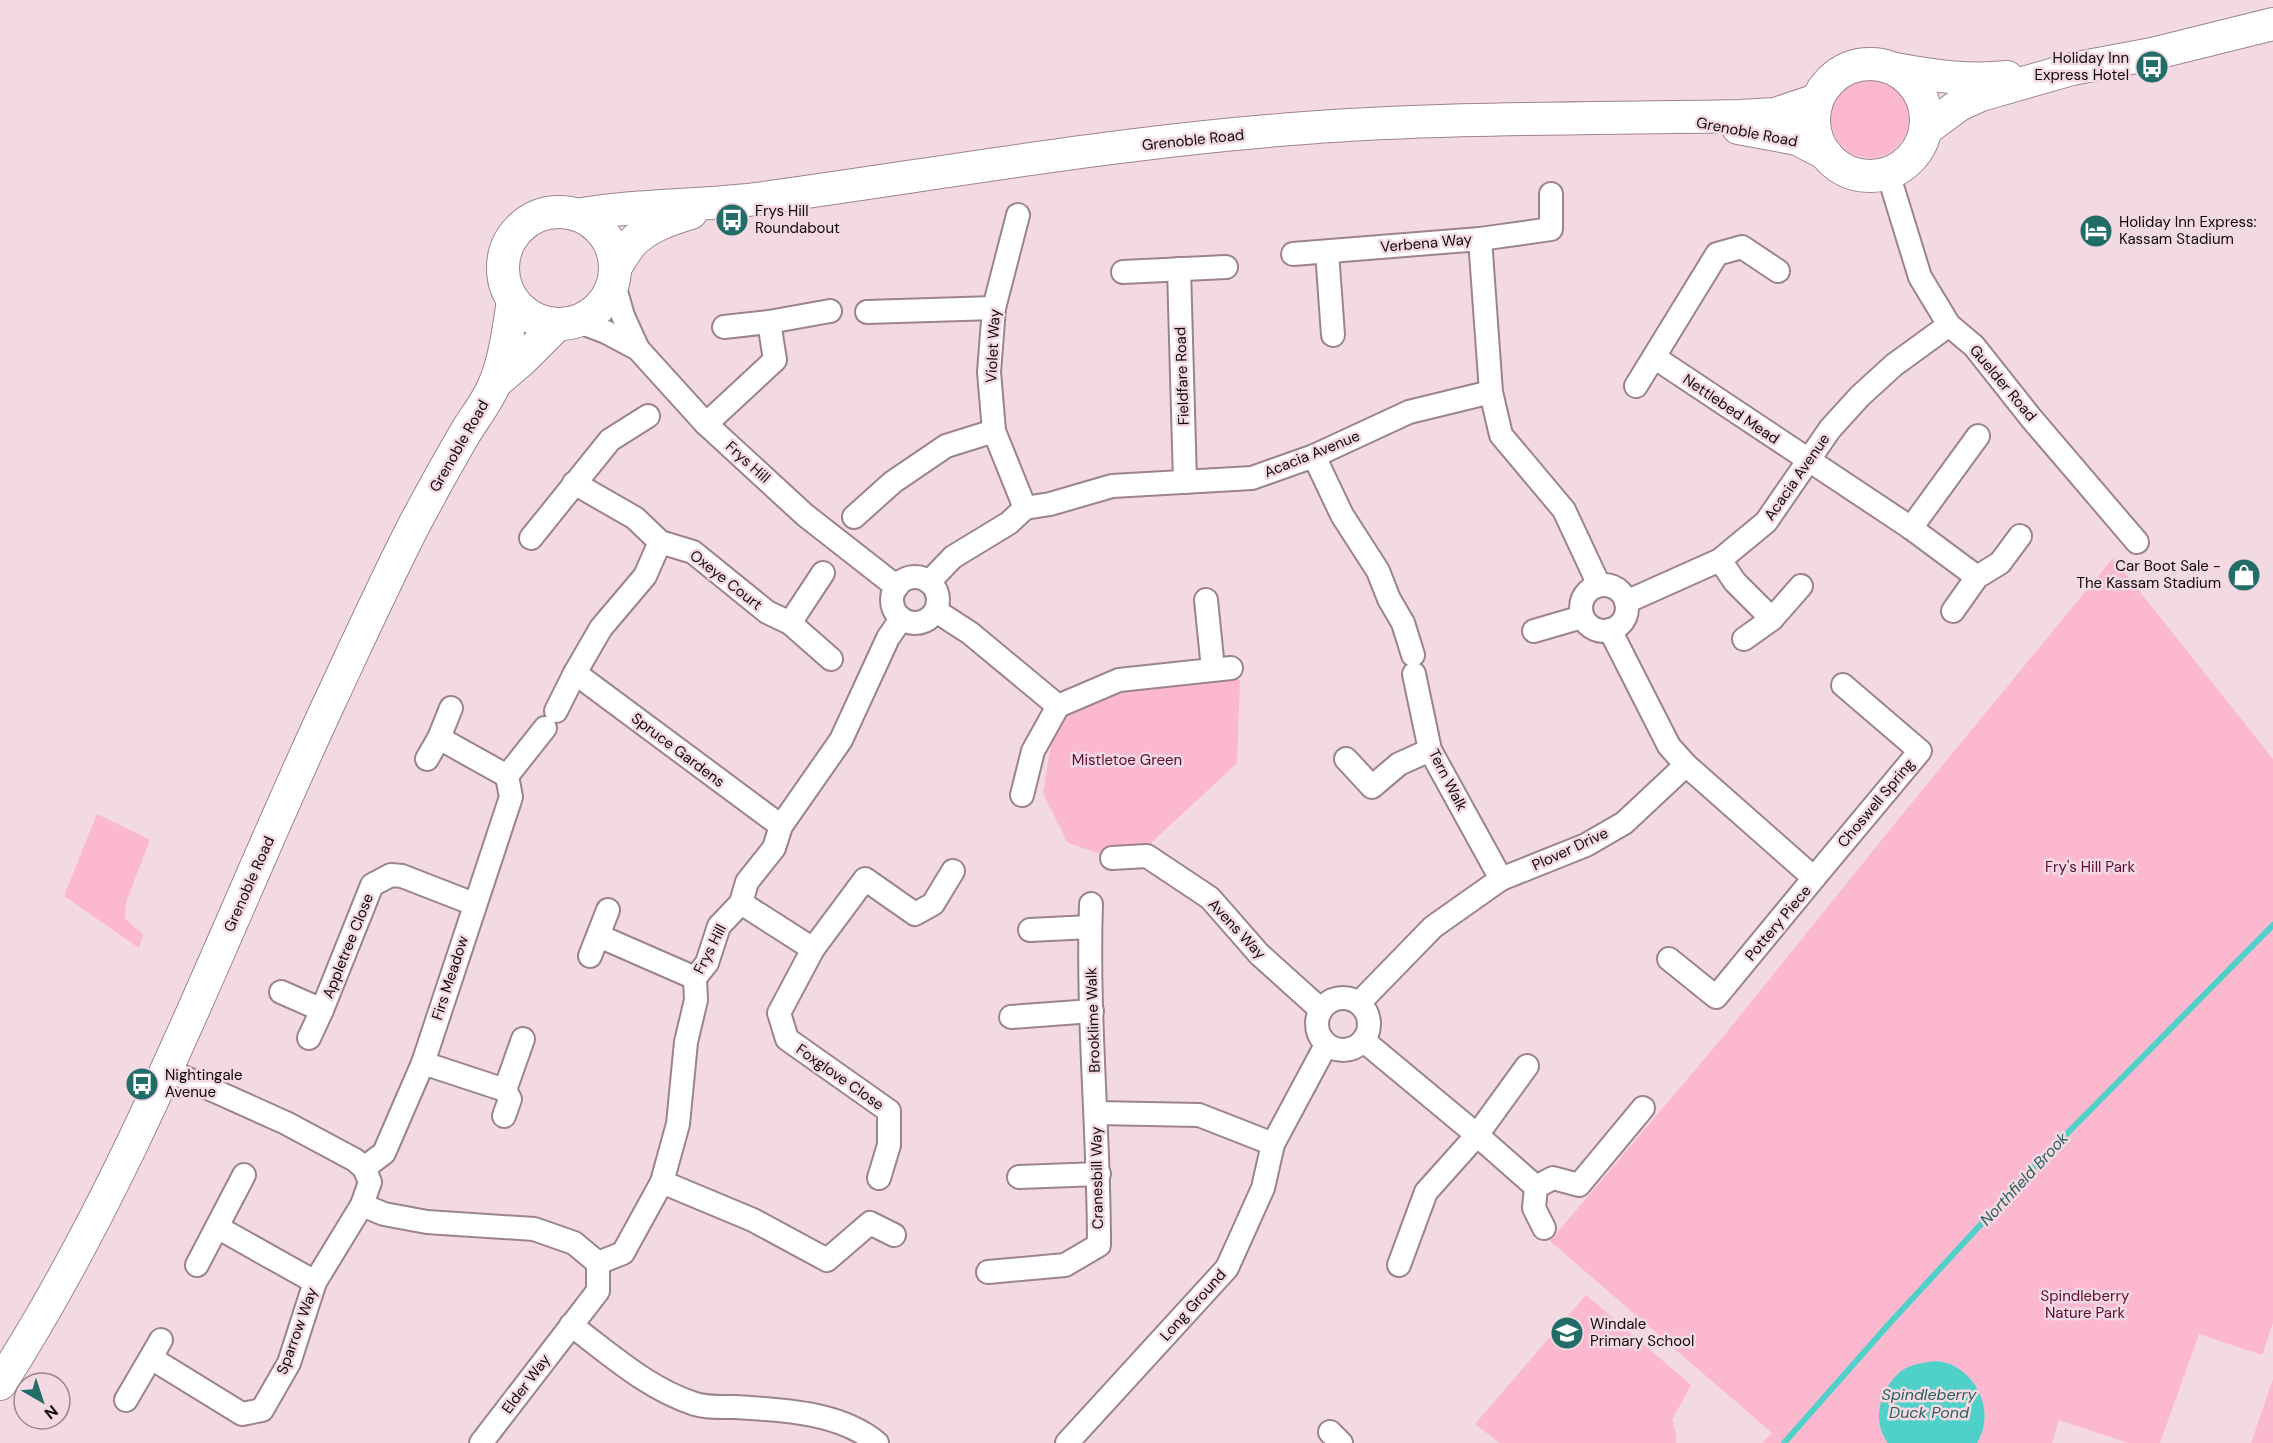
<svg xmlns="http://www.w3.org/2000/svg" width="2273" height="1443" viewBox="0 0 2273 1443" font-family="'DM Sans',sans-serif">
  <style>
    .green { fill: #fcb8cf }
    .water { fill: #4fd0c8 }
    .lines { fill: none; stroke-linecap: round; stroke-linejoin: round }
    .stream { stroke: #4fd0c8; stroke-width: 6 }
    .street-casing { stroke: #9c848b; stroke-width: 26 }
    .secondary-casing { stroke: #9c848b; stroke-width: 34 }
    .street { stroke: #fff; stroke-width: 22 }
    .secondary { stroke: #fff; stroke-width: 32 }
    .labels { text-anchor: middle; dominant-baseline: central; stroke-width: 5; stroke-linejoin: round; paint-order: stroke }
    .poi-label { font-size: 15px; fill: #11090c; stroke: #f3d9e1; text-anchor: start }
    .street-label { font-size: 15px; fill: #11090c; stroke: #f3d9e1 }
    .park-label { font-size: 15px; fill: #5a0b32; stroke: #f3d9e1 }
    .water-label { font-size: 16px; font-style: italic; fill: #2a605c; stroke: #f3d9e1 }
  </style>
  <rect width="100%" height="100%" fill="#f3d9e1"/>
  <!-- green -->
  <g class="green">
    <circle cx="1870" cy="119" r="39"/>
    <path d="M2113,558L2273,759V1323L2262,1355L2199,1334L2160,1443H2128L2059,1420L2052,1443H1762L1772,1433L1550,1241L1718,1043L1905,811Z"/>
    <path d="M1231,668L1240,681L1237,763L1152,842L1147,856L1112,858L1068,843L1043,793L1051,745L1033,751L1082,695Z"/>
    <path d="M97,814L150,840L126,902L125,919L143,934L139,948L64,896Z"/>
    <path d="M1586,1295L1691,1385L1672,1420L1676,1434V1443H1500L1475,1424Z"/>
    <path d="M2273,1379V1443H2251Z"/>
  </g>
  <!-- water -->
  <path class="water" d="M1936,1361C1942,1362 1949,1363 1954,1366C1981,1380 1994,1416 1977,1443H1888C1872,1422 1879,1392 1897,1375C1907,1364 1922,1363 1936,1361Z"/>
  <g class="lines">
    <!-- stream -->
    <path class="stream" d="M1784,1443L1888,1325L2030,1171L2273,925"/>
    <defs>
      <g id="street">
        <path d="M1888,173L1920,277L1949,325L1974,346L2031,418L2137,542"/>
        <path d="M1018,215L994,308L989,372L994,431L1025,508"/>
        <path d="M1480,239L1551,229V194"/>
        <path d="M1327,252L1333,335"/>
        <path d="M1293,254L1480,239L1491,392"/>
        <path d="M1179,269L1185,482"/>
        <path d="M1123,272L1226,267"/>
        <path d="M613,281L623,316L638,349L706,424L805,515L897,587"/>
        <path d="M867,312L994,308"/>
        <path d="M577,321L606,332L638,349"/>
        <path d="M724,327L769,322L830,311"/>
        <path d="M1654,357L1911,528L1977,577"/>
        <path d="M1636,386L1717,254L1742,247L1778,271"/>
        <path d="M706,424L775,360L769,322"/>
        <path d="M1314,456L1342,515L1378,571L1389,599L1403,623L1413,655"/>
        <path d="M574,483L635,518L660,542L693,552L767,612L790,623L823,573"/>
        <path d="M854,517L893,482L946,446L994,431"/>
        <path d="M1911,528L1978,436"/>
        <path d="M531,538L610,440L648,416"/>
        <path d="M660,542L645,576L601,628L575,673L781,826"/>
        <path d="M1720,560L1735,582L1772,619"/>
        <circle cx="915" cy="600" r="23"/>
        <path d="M929,582L953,557L1009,523L1025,508L1050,504L1112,486L1252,478L1314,456L1409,412L1491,392L1501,435L1564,510L1599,585"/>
        <circle cx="1604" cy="608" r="23"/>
        <path d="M1206,600L1213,669"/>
        <path d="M1626,602L1720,560L1766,522L1830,429L1860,396L1894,365L1949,325"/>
        <path d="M936,611L970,633L1058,706L1119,680L1231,668"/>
        <path d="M1953,611L1977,577L2000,563L2020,536"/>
        <path d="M790,623L831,659"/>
        <path d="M1534,631L1582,617"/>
        <path d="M1744,639L1772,619L1801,586"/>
        <path d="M1414,674L1430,750L1501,879"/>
        <path d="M451,708L439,738L507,776"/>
        <path d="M556,711L575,673"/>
        <path d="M427,759L439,738"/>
        <path d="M1346,759L1372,787L1399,764L1430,750"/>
        <path d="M1022,795L1033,751L1058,706"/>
        <path d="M1112,858L1147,856L1210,898L1259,954L1320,1009"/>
        <path d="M1814,878L1920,751L1843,685"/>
        <path d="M741,903L813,949L865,879L915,914L933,904L953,871"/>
        <path d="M1030,930L1090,927"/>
        <path d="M599,936L695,978"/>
        <path d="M813,949L779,1013L787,1039L889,1111V1145L879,1178"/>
        <path d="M590,956L608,910"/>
        <path d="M1669,959L1716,997L1814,878L1686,765"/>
        <path d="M281,992L322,1010"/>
        <circle cx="1343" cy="1024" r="26"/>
        <path d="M1359,1003L1433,927L1501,879L1586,845L1624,823L1686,765L1669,746L1610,630"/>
        <path d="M1011,1017L1092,1011"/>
        <path d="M309,1038L322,1010L372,885L391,875L402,876L474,904"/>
        <path d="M1364,1041L1477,1135L1536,1187"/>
        <path d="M423,1063L505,1090"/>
        <path d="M168,1070L286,1123L355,1160L364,1168L370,1182L362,1205L384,1214L427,1222L534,1229L574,1243L598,1263V1291L481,1443"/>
        <path d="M1096,1113L1199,1115L1273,1144"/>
        <path d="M504,1116L510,1099L505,1090L523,1039"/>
        <path d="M364,1168L384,1153L423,1063L511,797L507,776L545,728"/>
        <path d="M1019,1177L1099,1174"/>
        <path d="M662,1182L753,1220L827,1260L870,1223L894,1235"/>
        <path d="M1536,1187L1553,1178L1579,1185L1643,1108"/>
        <path d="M1536,1187L1534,1208L1544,1228"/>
        <path d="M217,1227L315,1282"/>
        <path d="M598,1263L623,1253L662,1182L678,1124L686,1042L696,1000L695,978L707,963L719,926L741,903L747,882L774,848L781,826L841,740L888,638L901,619"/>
        <path d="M197,1265L244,1175"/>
        <path d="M1399,1265L1426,1192L1477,1135L1527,1066"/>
        <path d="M988,1272L1065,1265L1099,1245C1099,1131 1087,1017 1091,904"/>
        <path d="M571,1325C610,1354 648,1389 695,1404C707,1408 723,1407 736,1407C782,1410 840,1412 877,1443"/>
        <path d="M151,1358L242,1414L262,1410L289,1363L315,1282L362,1205"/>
        <path d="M126,1400L161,1340"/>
        <path d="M1330,1432L1341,1443"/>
        <path d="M1067,1443L1227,1268L1263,1188L1273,1144L1326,1045"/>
      </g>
      <g id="secondary">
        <circle cx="1870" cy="120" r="56"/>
        <path d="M1895,69C1933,76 1968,81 2007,77"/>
        <path d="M1738,128L1797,139L1826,154"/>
        <path d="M1925,130L1959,105L1981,95L2072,69L2152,54L2273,24"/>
        <circle cx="559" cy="268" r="56"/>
        <path d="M577,215C639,204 702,206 764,198C944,173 1124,141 1305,128C1450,117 1595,119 1740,116L1775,114L1817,100"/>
        <path d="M615,268C620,261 625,251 631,244C646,227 671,219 691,213"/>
        <path d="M495,383L522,360L558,324"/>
        <path d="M0,1384C138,1169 223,930 331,699C358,641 385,582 414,525C430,495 447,464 464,435C474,418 488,401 495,383C505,359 509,326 513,301"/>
      </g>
    </defs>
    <!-- street casing -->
    <use href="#street" class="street-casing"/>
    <!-- secondary casing -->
    <use href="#secondary" class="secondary-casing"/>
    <!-- street -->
    <use href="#street" class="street"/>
    <!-- secondary -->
    <use href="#secondary" class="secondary"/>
  </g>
  <!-- icons -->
  <defs>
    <symbol id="bus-disc" viewBox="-11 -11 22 22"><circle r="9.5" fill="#236d68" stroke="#f3d9e1"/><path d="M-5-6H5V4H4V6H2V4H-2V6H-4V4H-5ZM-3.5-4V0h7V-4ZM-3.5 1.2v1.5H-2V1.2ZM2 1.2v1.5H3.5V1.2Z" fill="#fff"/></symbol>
    <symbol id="hotel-disc" viewBox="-11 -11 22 22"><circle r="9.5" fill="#236d68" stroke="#f3d9e1"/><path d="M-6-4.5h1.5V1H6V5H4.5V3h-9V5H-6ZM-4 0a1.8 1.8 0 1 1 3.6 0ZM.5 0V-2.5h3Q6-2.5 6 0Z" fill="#fff"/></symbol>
    <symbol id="shop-disc" viewBox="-11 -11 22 22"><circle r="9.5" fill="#236d68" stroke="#f3d9e1"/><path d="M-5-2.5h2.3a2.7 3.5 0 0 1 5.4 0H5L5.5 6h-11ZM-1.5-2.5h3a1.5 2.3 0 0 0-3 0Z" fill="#fff"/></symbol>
    <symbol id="school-disc" viewBox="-11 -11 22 22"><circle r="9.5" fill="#236d68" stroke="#f3d9e1"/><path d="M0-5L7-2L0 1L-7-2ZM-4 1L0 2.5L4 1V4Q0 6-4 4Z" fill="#fff"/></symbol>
  </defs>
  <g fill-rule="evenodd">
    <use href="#bus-disc" x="2133" y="48" width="38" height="38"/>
    <use href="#bus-disc" x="713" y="201" width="38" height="38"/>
    <use href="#hotel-disc" x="2077" y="212" width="38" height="38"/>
    <use href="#shop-disc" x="2225" y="556" width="38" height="38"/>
    <use href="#bus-disc" x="123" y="1065" width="38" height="38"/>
    <use href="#school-disc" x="1548" y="1314" width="38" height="38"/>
  </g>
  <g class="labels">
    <!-- poi labels -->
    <g class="poi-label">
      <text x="2129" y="58" text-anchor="end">Holiday Inn<tspan x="2129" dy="17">Express Hotel</tspan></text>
      <text x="755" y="211">Frys Hill<tspan x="755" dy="17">Roundabout</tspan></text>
      <text x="2119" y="222">Holiday Inn Express:<tspan x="2119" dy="17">Kassam Stadium</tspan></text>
      <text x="2221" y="566" text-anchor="end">Car Boot Sale -<tspan x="2221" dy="17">The Kassam Stadium</tspan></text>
      <text x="165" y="1075">Nightingale<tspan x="165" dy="17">Avenue</tspan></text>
      <text x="1590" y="1324">Windale<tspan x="1590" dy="17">Primary School</tspan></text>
    </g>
    <!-- street labels -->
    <g class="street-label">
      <text transform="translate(1747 132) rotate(11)">Grenoble Road</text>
      <text transform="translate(1193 140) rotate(-6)">Grenoble Road</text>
      <text transform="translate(1426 243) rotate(-5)">Verbena Way</text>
      <text transform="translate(993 346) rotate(-87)">Violet Way</text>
      <text transform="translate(1182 376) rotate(-92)">Fieldfare Road</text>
      <text transform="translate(2003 383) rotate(50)">Guelder Road</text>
      <text transform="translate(1731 409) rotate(34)">Nettlebed Mead</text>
      <text transform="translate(459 446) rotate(-60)">Grenoble Road</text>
      <text transform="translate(1312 454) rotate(-22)">Acacia Avenue</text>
      <text transform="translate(748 462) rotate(42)">Frys Hill</text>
      <text transform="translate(1797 477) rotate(-55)">Acacia Avenue</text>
      <text transform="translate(726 580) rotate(38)">Oxeye Court</text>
      <text transform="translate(678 750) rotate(37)">Spruce Gardens</text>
      <text transform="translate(1448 780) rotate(63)">Tern Walk</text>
      <text transform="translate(1876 803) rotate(-50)">Choswell Spring</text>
      <text transform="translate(1570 849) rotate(-25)">Plover Drive</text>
      <text transform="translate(249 884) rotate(-66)">Grenoble Road</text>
      <text transform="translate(1778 923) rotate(-50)">Pottery Piece</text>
      <text transform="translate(1237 929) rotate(47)">Avens Way</text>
      <text transform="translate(348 946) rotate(-68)">Appletree Close</text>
      <text transform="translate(710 949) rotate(-63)">Frys Hill</text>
      <text transform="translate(450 978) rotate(-72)">Firs Meadow</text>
      <text transform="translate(1093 1020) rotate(-92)">Brooklime Walk</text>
      <text transform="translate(840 1077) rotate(35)">Foxglove Close</text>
      <text transform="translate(1097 1178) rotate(-91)">Cranesbill Way</text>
      <text transform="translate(1193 1305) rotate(-48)">Long Ground</text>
      <text transform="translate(297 1331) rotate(-70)">Sparrow Way</text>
      <text transform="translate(526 1384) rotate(-53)">Elder Way</text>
    </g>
    <!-- park labels -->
    <g class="park-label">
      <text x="1127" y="760">Mistletoe Green</text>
      <text x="2090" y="867">Fry's Hill Park</text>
      <text x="2085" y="1296">Spindleberry<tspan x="2085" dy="17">Nature Park</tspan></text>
    </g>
    <!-- water labels -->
    <g class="water-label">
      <text transform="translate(2024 1179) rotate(-47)">Northfield Brook</text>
      <text x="1929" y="1394">Spindleberry<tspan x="1929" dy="18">Duck Pond</tspan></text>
    </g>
  </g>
  <!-- north arrow -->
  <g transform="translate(42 1401) rotate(141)"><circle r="28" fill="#f3d9e1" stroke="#99868c" stroke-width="1.5"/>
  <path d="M0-4.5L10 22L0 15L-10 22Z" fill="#236d68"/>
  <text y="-9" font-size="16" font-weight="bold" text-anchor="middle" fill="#11090c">N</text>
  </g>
</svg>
